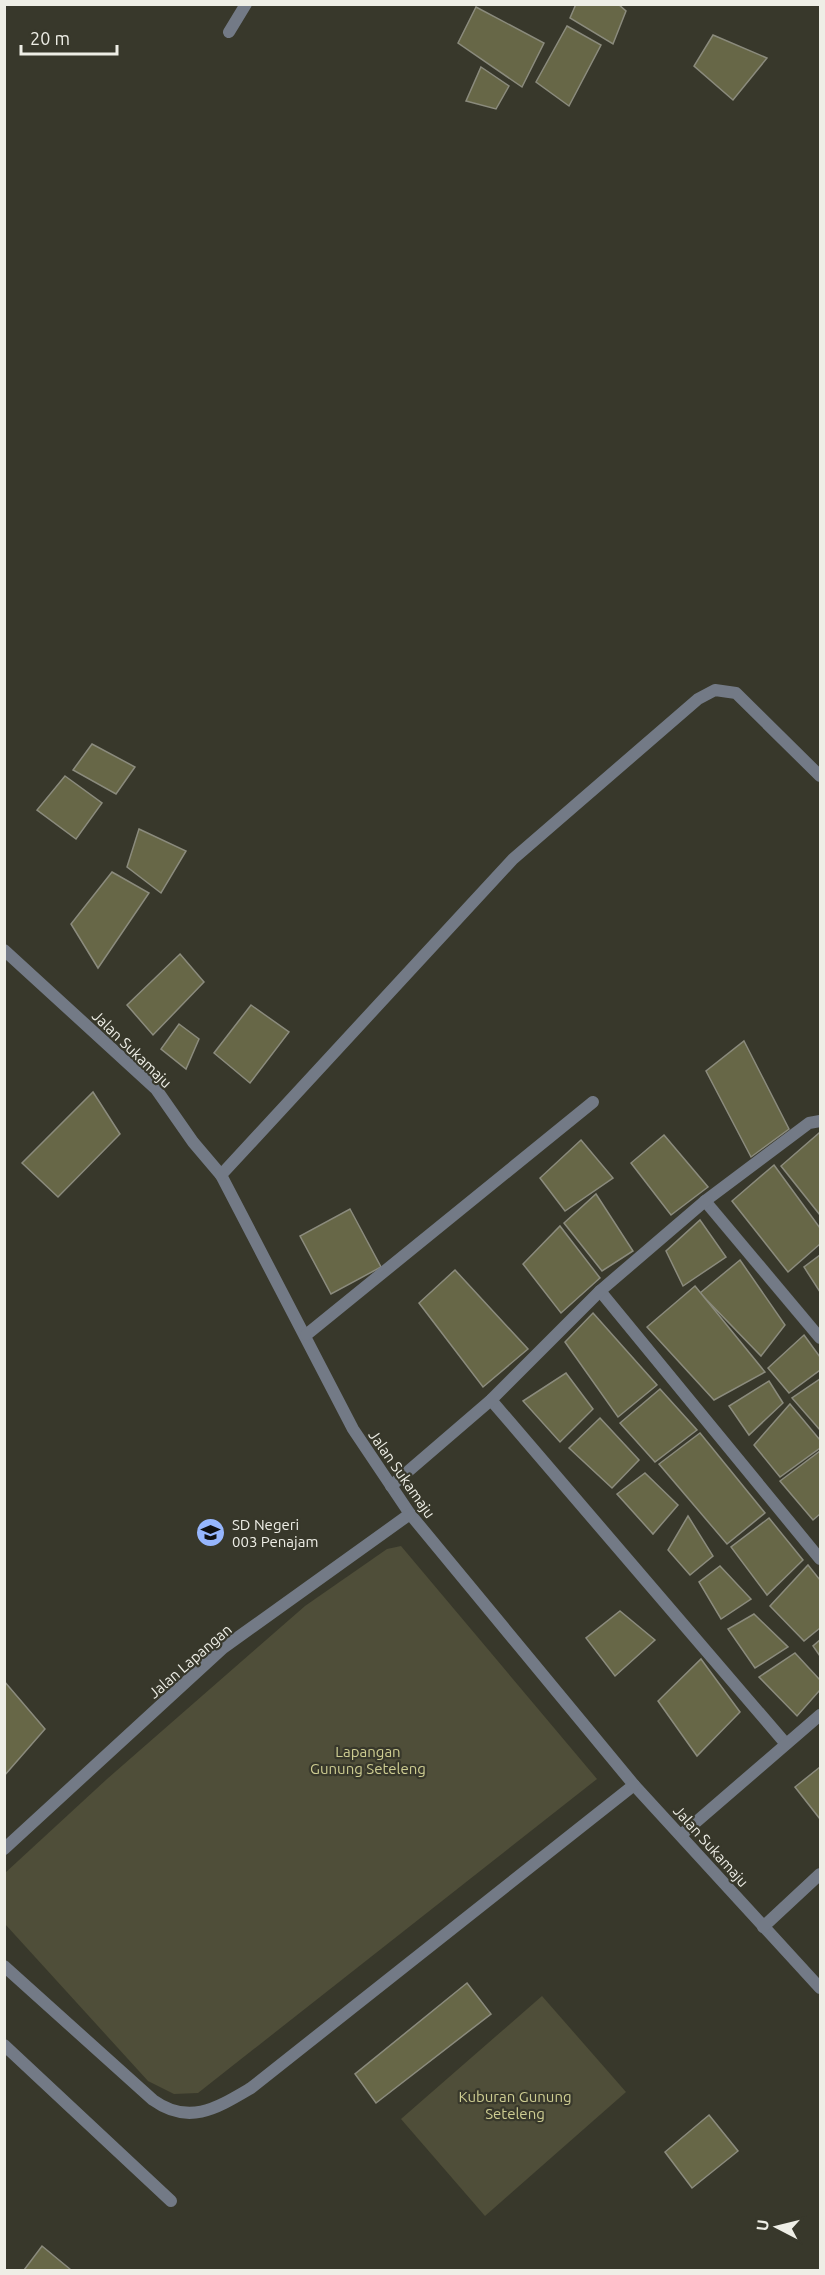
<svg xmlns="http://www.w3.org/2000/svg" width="825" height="2275" viewBox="0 0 825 2275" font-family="Ubuntu,sans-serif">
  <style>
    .green { fill: #4f4e39 }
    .building { fill: #676747; stroke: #8b8b7d; stroke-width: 1.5 }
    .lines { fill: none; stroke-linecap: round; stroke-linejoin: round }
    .minor { stroke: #737a86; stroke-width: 12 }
    .labels { text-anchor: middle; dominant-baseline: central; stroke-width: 4.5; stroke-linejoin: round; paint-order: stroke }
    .street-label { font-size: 15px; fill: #eeeee6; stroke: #38382b }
    .poi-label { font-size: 15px; fill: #eeeee6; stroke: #38382b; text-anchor: start }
    .park-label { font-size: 15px; fill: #cecd92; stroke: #38382b }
  </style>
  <rect width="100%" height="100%" fill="#38382b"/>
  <!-- green -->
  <g class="green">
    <path d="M401,1546L597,1779L198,2093L174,2094L148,2081L5,1924V1873L107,1779L305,1606L387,1549Z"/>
    <path d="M542,1996L626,2092L485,2216L401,2119Z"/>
  </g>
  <!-- building -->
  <g class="building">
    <path d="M576,4H618L626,11L613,44L570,18Z"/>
    <path d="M476,7L544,43L522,87L458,43Z"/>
    <path d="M567,26L601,45L569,106L536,82Z"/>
    <path d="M713,35L767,58L733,100L694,66Z"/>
    <path d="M481,67L509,86L496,109L466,101Z"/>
    <path d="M92,744L135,767L116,794L73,770Z"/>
    <path d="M65,776L102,803L76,839L37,810Z"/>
    <path d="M139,829L186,851L161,893L127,867Z"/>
    <path d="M112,872L149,893L98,968L71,924Z"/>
    <path d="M180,954L204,982L153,1035L127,1005Z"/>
    <path d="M251,1005L289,1032L250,1083L214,1053Z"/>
    <path d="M179,1024L199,1039L186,1069L161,1049Z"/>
    <path d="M744,1041L789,1129L751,1157L706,1071Z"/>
    <path d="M93,1092L120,1134L58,1197L22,1163Z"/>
    <path d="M819,1133L820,1134V1215L781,1166Z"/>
    <path d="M664,1135L708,1187L671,1215L631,1163Z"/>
    <path d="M581,1140L613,1178L565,1211L540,1178Z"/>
    <path d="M774,1165L820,1228V1244L788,1272L732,1201Z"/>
    <path d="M596,1194L633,1251L602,1271L564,1223Z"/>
    <path d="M350,1209L381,1267L331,1294L300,1236Z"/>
    <path d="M700,1220L726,1257L683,1286L666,1251Z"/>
    <path d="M560,1226L600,1278L561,1313L523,1264Z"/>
    <path d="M820,1255V1292L804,1267Z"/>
    <path d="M740,1260L785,1325L761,1356L700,1293Z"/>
    <path d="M455,1270L528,1349L483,1387L419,1303Z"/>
    <path d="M695,1286L765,1372L714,1400L647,1327Z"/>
    <path d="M593,1313L657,1385L618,1417L565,1342Z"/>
    <path d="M804,1335L820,1357V1370L789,1393L768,1368Z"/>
    <path d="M566,1373L593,1409L560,1442L523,1401Z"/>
    <path d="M820,1379V1430L792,1398Z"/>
    <path d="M769,1381L783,1403L749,1435L729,1406Z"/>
    <path d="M660,1389L697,1430L655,1462L620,1423Z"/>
    <path d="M790,1404L820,1440V1448L780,1477L754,1445Z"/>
    <path d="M600,1418L639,1460L612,1488L569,1448Z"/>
    <path d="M700,1433L765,1513L727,1544L659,1464Z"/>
    <path d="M820,1451V1514L813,1520L780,1481Z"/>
    <path d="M645,1473L678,1505L653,1534L617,1494Z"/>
    <path d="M688,1516L713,1556L690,1575L668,1550Z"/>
    <path d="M769,1518L803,1560L767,1595L731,1547Z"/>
    <path d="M808,1565L820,1580V1628L804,1641L770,1606Z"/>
    <path d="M720,1566L751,1599L721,1619L699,1582Z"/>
    <path d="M620,1611L655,1640L615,1676L586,1638Z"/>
    <path d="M754,1614L788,1647L755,1668L728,1629Z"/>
    <path d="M820,1640V1656L813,1646Z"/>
    <path d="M795,1653L820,1680V1690L797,1716L759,1677Z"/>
    <path d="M701,1659L740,1712L697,1756L658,1701Z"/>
    <path d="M4,1681L45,1729L4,1776Z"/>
    <path d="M820,1767V1819L795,1787Z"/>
    <path d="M467,1983L491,2014L376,2103L355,2074Z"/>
    <path d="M709,2115L738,2151L692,2188L665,2152Z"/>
    <path d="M42,2246L71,2270H24Z"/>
  </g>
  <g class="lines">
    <!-- minor -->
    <g class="minor">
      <path d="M229,32L246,4"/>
      <path d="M4,950L156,1089L193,1142L221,1175L353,1429L410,1514L634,1785L820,1988"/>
      <path d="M221,1175L513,859L698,699L715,690L736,693L820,776"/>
      <path d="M705,1201L820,1338"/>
      <path d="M600,1291L820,1559"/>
      <path d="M306,1335L593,1102"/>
      <path d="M491,1400L786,1744"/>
      <path d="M391,1486L491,1400L600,1291L705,1201L809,1123L820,1121"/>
      <path d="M681,1835L820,1715"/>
      <path d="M4,1849L223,1648L410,1514"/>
      <path d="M763,1927L820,1874"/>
      <path d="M4,1966L153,2100C189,2126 217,2108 251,2088L634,1785"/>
      <path d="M4,2045L171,2201"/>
    </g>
  </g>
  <!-- icons -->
  <defs>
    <symbol id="school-disc" viewBox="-11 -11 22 22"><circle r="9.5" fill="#96b6fd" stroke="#38382b"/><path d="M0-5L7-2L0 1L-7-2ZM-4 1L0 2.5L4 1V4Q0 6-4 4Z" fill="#111"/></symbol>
  </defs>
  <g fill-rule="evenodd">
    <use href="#school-disc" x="194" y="1516" width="33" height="33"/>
  </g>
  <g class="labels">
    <!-- street labels -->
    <g class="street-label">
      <text transform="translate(132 1049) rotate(44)">Jalan Sukamaju</text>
      <text transform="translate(402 1474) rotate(55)">Jalan Sukamaju</text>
      <text transform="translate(190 1661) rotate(-41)">Jalan Lapangan</text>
      <text transform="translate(711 1846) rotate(48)">Jalan Sukamaju</text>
    </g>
    <!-- poi labels -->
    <g class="poi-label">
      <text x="232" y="1524">SD Negeri<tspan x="232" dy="17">003 Penajam</tspan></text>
    </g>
    <!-- park labels -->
    <g class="park-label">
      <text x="368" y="1751">Lapangan<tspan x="368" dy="17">Gunung Seteleng</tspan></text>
      <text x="515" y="2096">Kuburan Gunung<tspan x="515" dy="17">Seteleng</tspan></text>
    </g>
  </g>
  <!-- border -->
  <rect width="825" height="2275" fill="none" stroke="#eeeee6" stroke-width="12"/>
  <!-- north arrow -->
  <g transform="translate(777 2227) rotate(277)" stroke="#38382b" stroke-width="4.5" paint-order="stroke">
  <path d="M0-4.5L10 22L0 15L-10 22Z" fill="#eeeee6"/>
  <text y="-9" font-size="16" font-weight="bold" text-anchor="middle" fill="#eeeee6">U</text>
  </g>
  <!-- scale -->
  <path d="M21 45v9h96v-9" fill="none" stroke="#eeeee6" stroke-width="3"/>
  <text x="30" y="45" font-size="18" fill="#eeeee6" stroke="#38382b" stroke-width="4.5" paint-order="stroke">20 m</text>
</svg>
